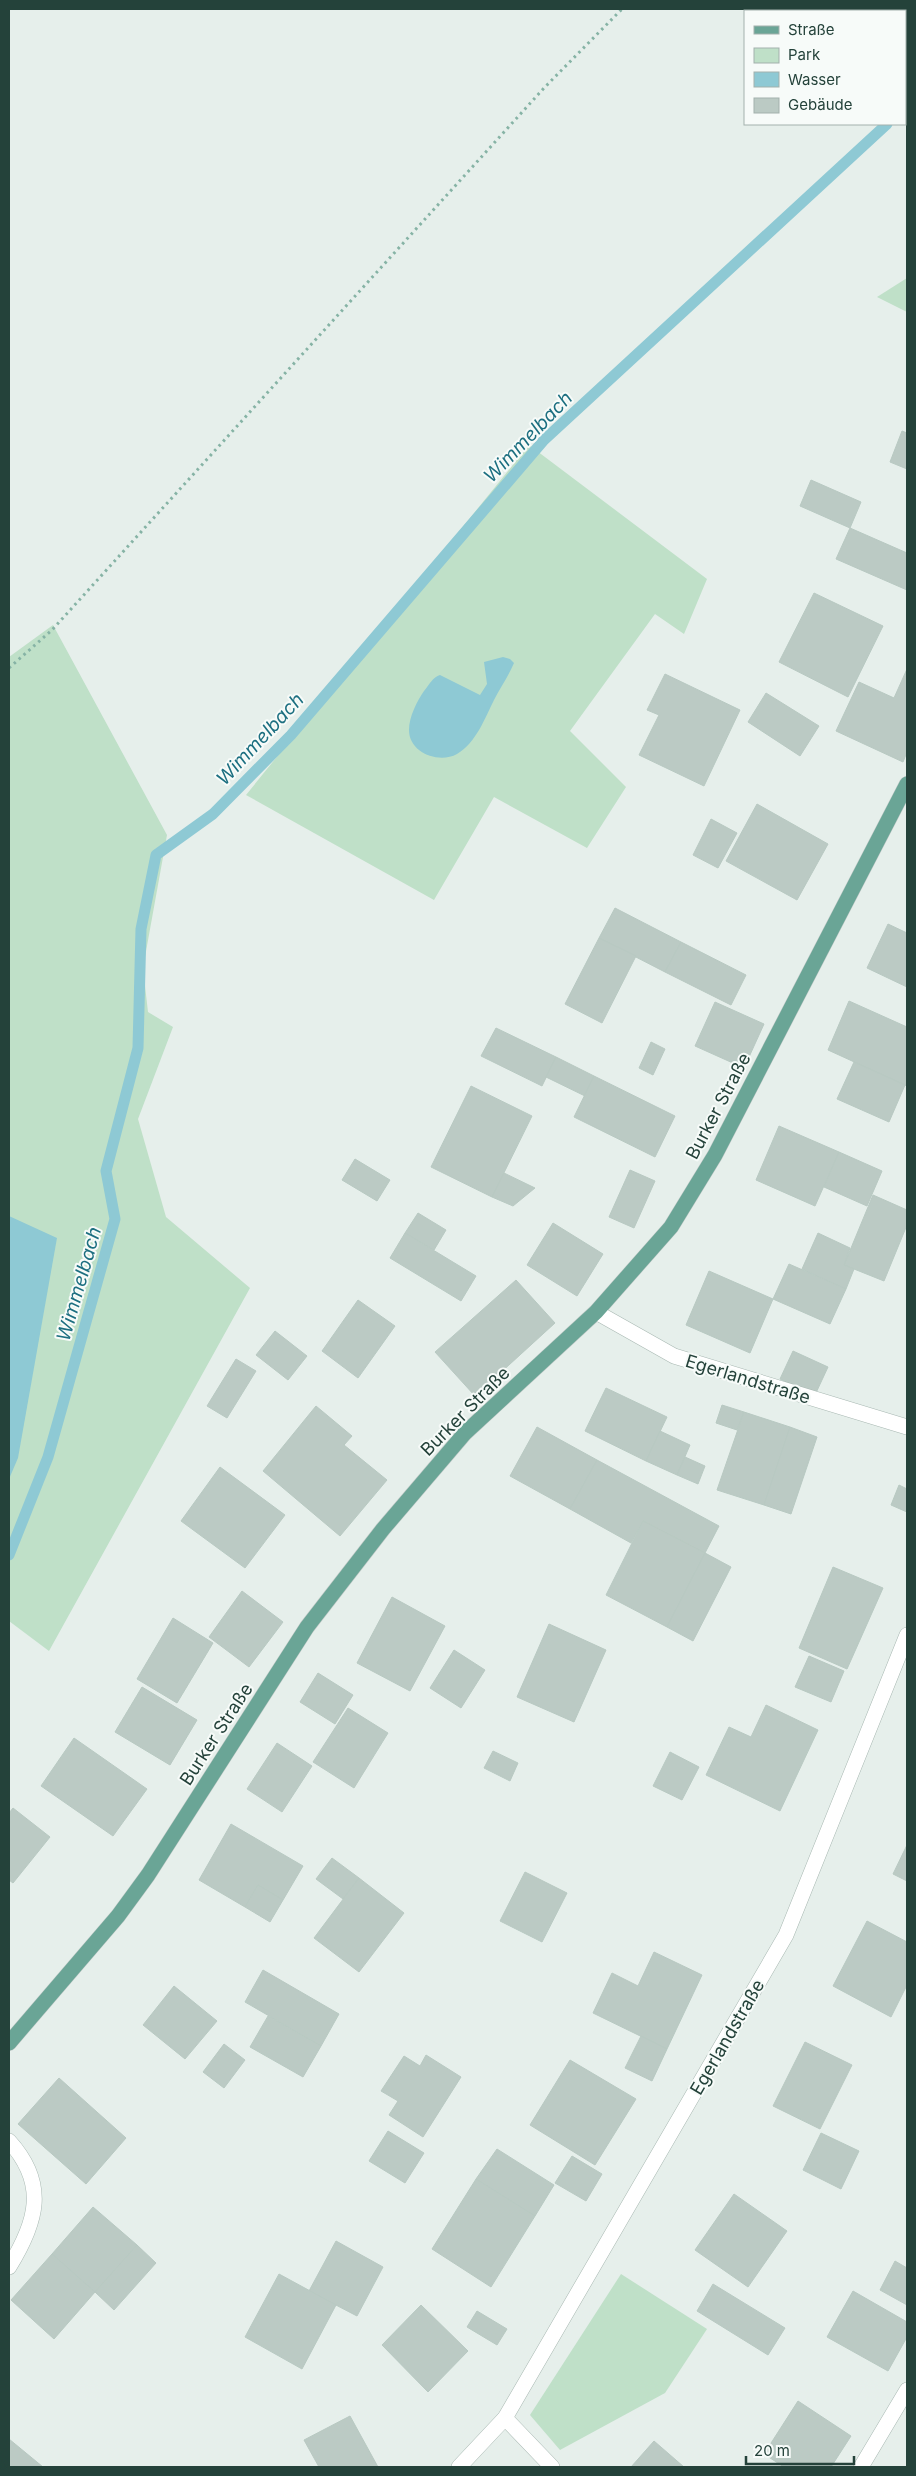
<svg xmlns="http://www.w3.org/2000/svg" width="916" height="2476" viewBox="0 0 916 2476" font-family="Inter,sans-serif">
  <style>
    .green { fill: #bfe0c8 }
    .water { fill: #8ec9d4 }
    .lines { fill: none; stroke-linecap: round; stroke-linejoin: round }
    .stream { stroke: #8ec9d4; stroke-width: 11 }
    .building { fill: #bbcac4; stroke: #b8c9c2 }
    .lane-casing { stroke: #a8b8b2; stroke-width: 16 }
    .street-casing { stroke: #a8b8b2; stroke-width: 16 }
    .primary-casing { stroke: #c2cac8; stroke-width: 16 }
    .path { stroke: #86b3a5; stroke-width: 3; stroke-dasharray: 2.5 4; stroke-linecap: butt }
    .lane { stroke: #fff; stroke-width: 15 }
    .street { stroke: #fff; stroke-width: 15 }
    .primary { stroke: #6aa596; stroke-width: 15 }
    .labels { text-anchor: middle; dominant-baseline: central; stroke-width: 4; stroke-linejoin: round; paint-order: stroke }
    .street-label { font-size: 18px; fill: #24423a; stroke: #f7fbf9 }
    .water-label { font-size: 19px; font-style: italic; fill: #1c6f80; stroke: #f7fbf9 }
  </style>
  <rect width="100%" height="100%" fill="#e6efeb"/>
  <!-- green -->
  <g class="green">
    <path d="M907,278V312L877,297Z"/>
    <path d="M529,445L707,579L684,634L655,614L570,731L626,787L587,848L494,797L434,900L246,795Z"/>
    <path d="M53,625L167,835L143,968L148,1012L173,1027L138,1119L166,1217L250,1288L49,1651L9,1621V657Z"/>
    <path d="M621,2274L707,2329L665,2393L560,2450L530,2415Z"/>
  </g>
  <!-- water -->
  <g class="water">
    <path d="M503,657L510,659L514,663C508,677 500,688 494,700C485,718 476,743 457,754C439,764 409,753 409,730C409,717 417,701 424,691C429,685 433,677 440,675L480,695L487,684L484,662Z"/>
    <path d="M9,1216L57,1238L18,1458L9,1479Z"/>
  </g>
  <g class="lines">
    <!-- stream -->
    <g class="stream">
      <path d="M905,108L907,105"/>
      <path d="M9,1555L48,1457L115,1219L106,1171L138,1048L141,929L156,855L213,814L291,735L544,440L887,124"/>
    </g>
  </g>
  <!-- building -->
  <g class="building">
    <path d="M902,431L907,433V469L890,462Z"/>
    <path d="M811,480L861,502L850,528L800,506Z"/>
    <path d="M850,528L907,553V590L836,559Z"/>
    <path d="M814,593L883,626L848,697L779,662Z"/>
    <path d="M907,669V752L903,762L836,731L859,682L894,698Z"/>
    <path d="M665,674L740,710L704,786L639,755L659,715L647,710Z"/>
    <path d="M766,693L819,726L800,756L748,722Z"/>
    <path d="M757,804L828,844L797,900L726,861Z"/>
    <path d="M711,819L737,833L718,868L693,855Z"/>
    <path d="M615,908L681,942L665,972L599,938Z"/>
    <path d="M888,924L907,933V987L867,968Z"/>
    <path d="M599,938L636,956L602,1023L565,1004Z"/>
    <path d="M681,942L746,975L731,1005L665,972Z"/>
    <path d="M849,1001L907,1027V1086L828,1050Z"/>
    <path d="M715,1002L764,1024L744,1068L695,1046Z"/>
    <path d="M496,1028L556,1057L542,1086L481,1056Z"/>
    <path d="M651,1042L665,1049L653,1075L639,1068Z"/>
    <path d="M556,1057L594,1076L585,1096L546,1077Z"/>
    <path d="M854,1062L905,1085L889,1122L837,1099Z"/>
    <path d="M594,1076L675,1116L655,1157L574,1117Z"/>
    <path d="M471,1086L532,1116L492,1197L431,1167Z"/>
    <path d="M779,1126L839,1152L815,1206L756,1180Z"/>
    <path d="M839,1152L882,1171L867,1206L824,1187Z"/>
    <path d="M355,1159L390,1180L377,1201L342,1180Z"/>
    <path d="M630,1170L655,1181L634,1228L609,1217Z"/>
    <path d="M504,1173L535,1188L513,1206L492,1197Z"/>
    <path d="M873,1195L907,1210V1225L884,1281L844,1265Z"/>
    <path d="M418,1213L446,1230L434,1250L405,1233Z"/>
    <path d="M553,1223L603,1254L577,1296L527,1265Z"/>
    <path d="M405,1233L476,1276L461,1301L390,1258Z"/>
    <path d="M818,1233L850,1248L844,1265L854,1269L846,1289L802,1269Z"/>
    <path d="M789,1264L846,1289L830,1324L773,1299Z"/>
    <path d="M709,1271L773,1299L750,1353L686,1325Z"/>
    <path d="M516,1280L555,1323L475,1396L435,1352Z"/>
    <path d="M358,1300L395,1326L358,1378L322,1351Z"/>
    <path d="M275,1331L307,1356L288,1380L256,1355Z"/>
    <path d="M793,1351L828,1367L815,1395L780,1379Z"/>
    <path d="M236,1359L256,1371L227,1418L207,1406Z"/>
    <path d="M606,1388L667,1417L646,1461L585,1431Z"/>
    <path d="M722,1405L744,1412L737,1430L716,1423Z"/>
    <path d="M316,1406L352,1436L344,1445L387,1480L340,1536L263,1471Z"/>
    <path d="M744,1412L790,1427L764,1505L717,1490Z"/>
    <path d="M537,1427L597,1460L570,1509L510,1476Z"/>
    <path d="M790,1427L817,1437L791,1514L764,1505Z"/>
    <path d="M660,1431L690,1445L677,1475L646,1461Z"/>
    <path d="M685,1457L705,1466L698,1484L677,1475Z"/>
    <path d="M597,1460L719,1526L705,1553L643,1521L631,1543L570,1509Z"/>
    <path d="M220,1467L285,1515L245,1568L181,1521Z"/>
    <path d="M899,1485L907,1489V1512L891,1505Z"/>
    <path d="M643,1521L705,1553L667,1627L606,1595Z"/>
    <path d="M705,1553L731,1567L693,1641L667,1627Z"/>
    <path d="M833,1567L883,1588L847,1669L799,1648Z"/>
    <path d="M242,1591L283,1622L249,1667L209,1637Z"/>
    <path d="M392,1597L445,1626L410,1691L357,1663Z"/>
    <path d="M173,1618L213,1643L177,1703L137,1679Z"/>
    <path d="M549,1624L606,1650L574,1722L517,1697Z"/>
    <path d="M454,1650L485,1670L461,1708L430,1688Z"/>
    <path d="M809,1656L844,1671L831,1702L795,1687Z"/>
    <path d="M318,1673L353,1695L335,1724L300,1702Z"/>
    <path d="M142,1687L197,1720L170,1765L115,1732Z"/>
    <path d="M766,1705L818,1730L780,1811L706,1775L729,1727L751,1737Z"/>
    <path d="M348,1708L388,1733L354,1788L313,1762Z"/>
    <path d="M74,1738L147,1789L113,1836L41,1786Z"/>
    <path d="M277,1743L312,1766L282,1812L247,1789Z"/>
    <path d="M493,1751L518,1763L510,1781L484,1768Z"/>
    <path d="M670,1752L699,1767L682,1800L653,1786Z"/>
    <path d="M13,1808L50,1837L13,1883L9,1880V1813Z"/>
    <path d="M231,1824L303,1866L283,1900L258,1885L245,1907L199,1880Z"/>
    <path d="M907,1845V1881L893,1874Z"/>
    <path d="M332,1858L359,1878L343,1899L316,1879Z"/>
    <path d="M525,1872L567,1893L542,1942L500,1921Z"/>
    <path d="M359,1878L404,1913L359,1972L314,1938Z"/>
    <path d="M258,1885L283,1900L270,1922L245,1907Z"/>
    <path d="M867,1921L907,1942V1985L891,2017L833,1986Z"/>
    <path d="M654,1952L702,1975L667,2049L593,2013L612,1973L638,1986Z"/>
    <path d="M263,1970L339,2014L321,2046L245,2002Z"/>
    <path d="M174,1986L217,2021L185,2059L143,2025Z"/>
    <path d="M268,2016L321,2046L303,2077L250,2047Z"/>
    <path d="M641,2036L667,2049L652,2081L625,2068Z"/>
    <path d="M805,2042L852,2065L820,2129L773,2106Z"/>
    <path d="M224,2044L245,2060L224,2088L203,2072Z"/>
    <path d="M426,2055L461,2077L423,2137L389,2115L398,2101L381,2091L404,2056L420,2066Z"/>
    <path d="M570,2060L636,2099L595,2165L530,2125Z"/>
    <path d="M59,2078L126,2138L86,2184L18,2124Z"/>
    <path d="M388,2131L424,2153L405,2183L369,2161Z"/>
    <path d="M821,2133L859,2151L841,2189L803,2170Z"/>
    <path d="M497,2149L554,2185L535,2216L476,2179Z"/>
    <path d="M572,2156L602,2174L586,2201L555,2183Z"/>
    <path d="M476,2179L535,2216L491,2287L432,2249Z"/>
    <path d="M734,2194L787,2231L748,2287L695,2250Z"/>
    <path d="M93,2207L137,2245L95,2292L52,2254Z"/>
    <path d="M336,2241L383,2267L357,2316L309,2291Z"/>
    <path d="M137,2245L156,2263L114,2310L95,2292Z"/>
    <path d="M52,2254L95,2292L54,2339L11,2300Z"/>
    <path d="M895,2261L907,2268V2305L880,2290Z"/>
    <path d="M279,2274L336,2305L302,2369L245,2337Z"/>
    <path d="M713,2284L785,2328L768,2355L697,2311Z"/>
    <path d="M853,2291L907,2322V2337L888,2371L827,2337Z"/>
    <path d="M421,2305L468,2351L428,2392L382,2345Z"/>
    <path d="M477,2311L507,2329L497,2345L467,2327Z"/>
    <path d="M798,2401L851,2436L831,2467H784L764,2454Z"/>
    <path d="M350,2416L378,2467H319L304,2440Z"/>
    <path d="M9,2439L43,2467H9Z"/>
    <path d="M654,2441L684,2467H631Z"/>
  </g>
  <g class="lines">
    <defs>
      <path id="lane" d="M9,2141C48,2184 37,2222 9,2267"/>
      <g id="street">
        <path d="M596,1312L674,1356L907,1427"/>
        <path d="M505,2418L552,2467"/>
        <path d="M459,2467L505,2418L786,1935L907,1635"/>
        <path d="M861,2467L907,2390"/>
      </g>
      <path id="primary" d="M9,2043L118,1916L148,1875L307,1627L383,1529L465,1433L596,1312L671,1227L715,1155L907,784"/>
    </defs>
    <!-- lane casing -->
    <use href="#lane" class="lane-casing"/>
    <!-- street casing -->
    <use href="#street" class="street-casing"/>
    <!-- primary casing -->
    <use href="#primary" class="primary-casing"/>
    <!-- path -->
    <path class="path" d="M9,668L52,630L544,88L622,9"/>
    <!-- lane -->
    <use href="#lane" class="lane"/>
    <!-- street -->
    <use href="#street" class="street"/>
    <!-- primary -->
    <use href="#primary" class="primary"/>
  </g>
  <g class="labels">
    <!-- street labels -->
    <g class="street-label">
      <text transform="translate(718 1106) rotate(-62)">Burker Straße</text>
      <text transform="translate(748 1379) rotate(17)">Egerlandstraße</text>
      <text transform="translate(465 1411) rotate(-45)">Burker Straße</text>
      <text transform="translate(216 1734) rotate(-57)">Burker Straße</text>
      <text transform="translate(727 2037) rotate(-60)">Egerlandstraße</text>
    </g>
    <!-- water labels -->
    <g class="water-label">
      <text transform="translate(528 437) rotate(-46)">Wimmelbach</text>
      <text transform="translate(260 739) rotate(-47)">Wimmelbach</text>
      <text transform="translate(79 1284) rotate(-74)">Wimmelbach</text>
    </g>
  </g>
  <!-- border -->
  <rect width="916" height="2476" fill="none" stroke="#24423a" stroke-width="20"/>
  <!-- legend -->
  <rect x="744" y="10" width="162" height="115" fill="#f7fbf9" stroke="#a3b1ad"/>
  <rect x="754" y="26" width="25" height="8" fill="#6aa596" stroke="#a3b1ad"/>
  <text x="788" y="35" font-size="15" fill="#24423a">Straße</text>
  <rect x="754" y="48" width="25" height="15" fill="#bfe0c8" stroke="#a3b1ad"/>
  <text x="788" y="60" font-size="15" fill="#24423a">Park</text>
  <rect x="754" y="72" width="25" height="15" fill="#8ec9d4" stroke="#a3b1ad"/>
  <text x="788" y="85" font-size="15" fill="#24423a">Wasser</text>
  <rect x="754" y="98" width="25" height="15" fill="#bbcac4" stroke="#a3b1ad"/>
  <text x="788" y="110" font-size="15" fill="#24423a">Gebäude</text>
  <!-- scale -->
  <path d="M746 2456v8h108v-8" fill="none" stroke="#24423a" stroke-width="2.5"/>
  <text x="754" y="2456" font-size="15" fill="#24423a" stroke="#f7fbf9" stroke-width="4" paint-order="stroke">20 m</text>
</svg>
